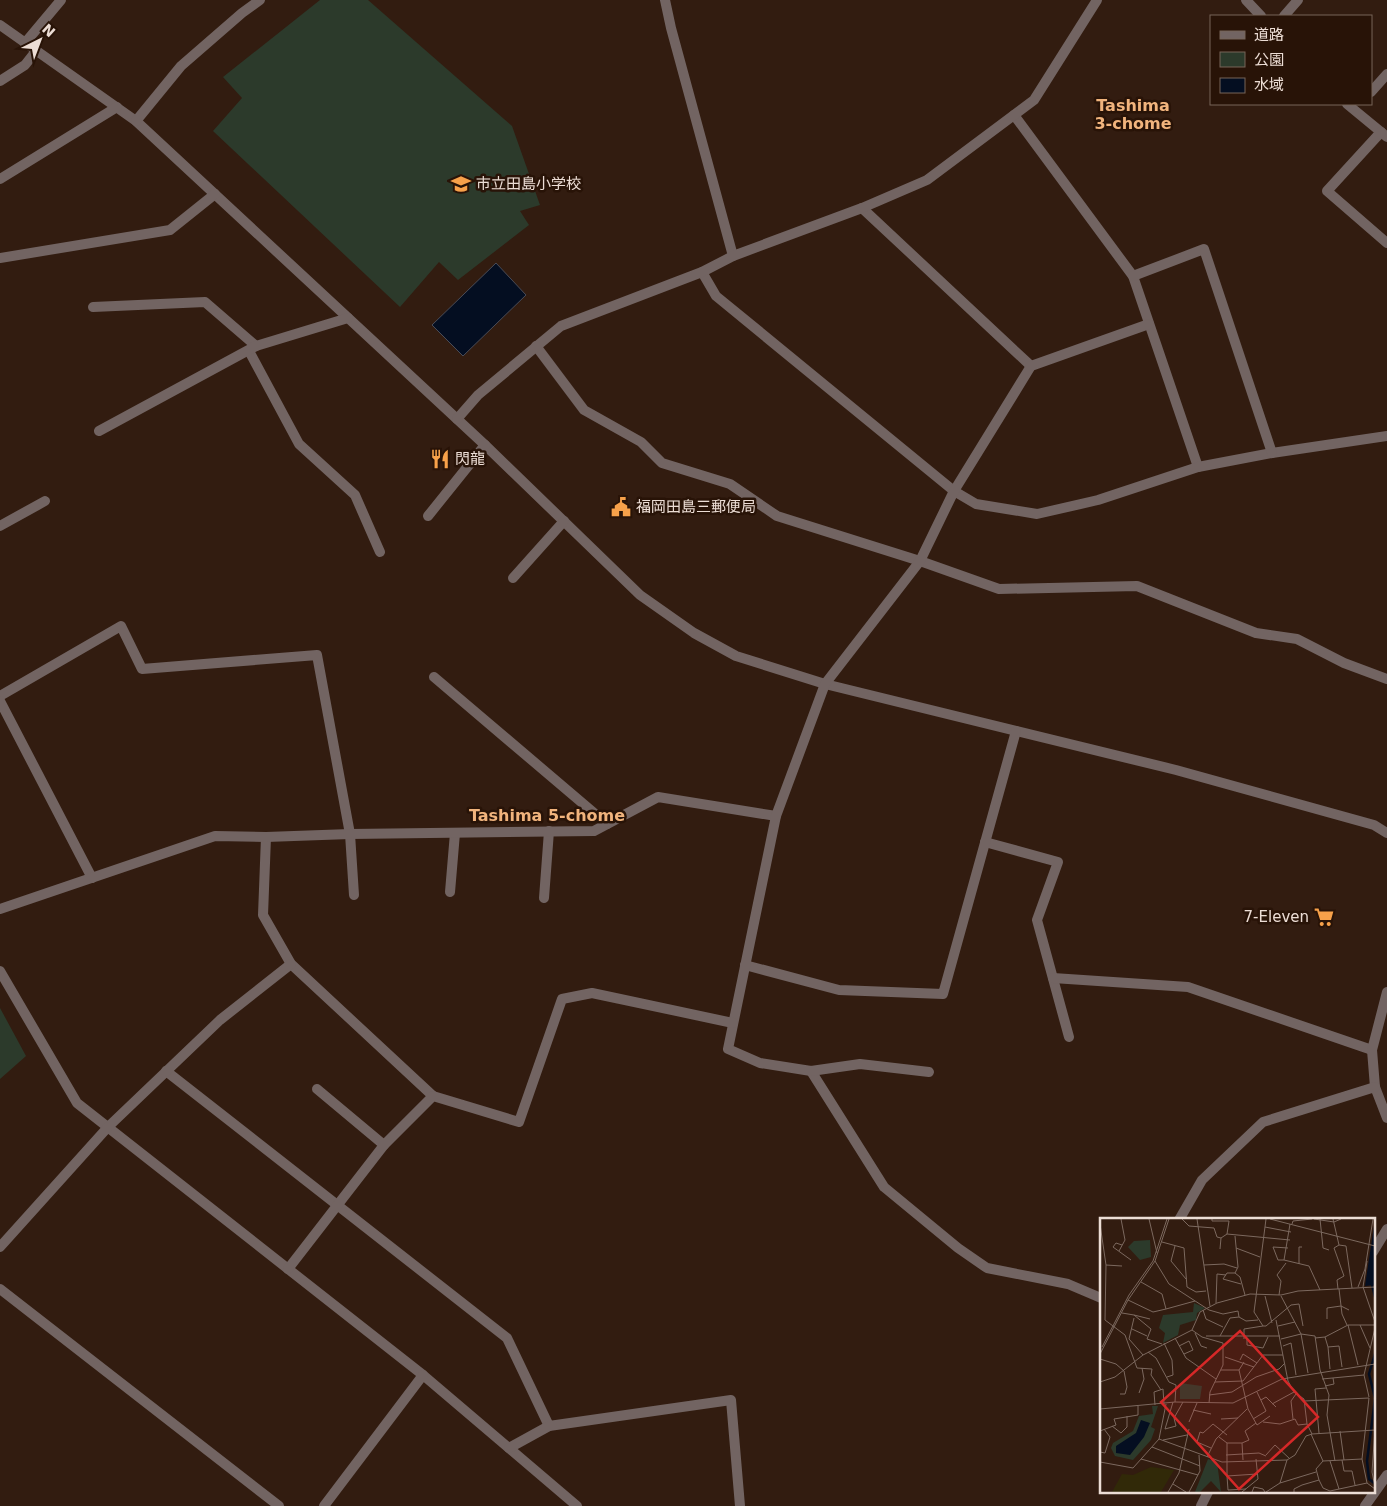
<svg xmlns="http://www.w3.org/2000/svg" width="1387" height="1506" viewBox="0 0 1387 1506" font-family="'DejaVu Sans','Noto Sans JP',sans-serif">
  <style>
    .green { fill: #2c3a2b }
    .water { fill: #040e21; stroke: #4a4c57 }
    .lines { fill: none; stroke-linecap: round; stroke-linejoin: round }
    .street { stroke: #726462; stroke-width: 10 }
    .labels { text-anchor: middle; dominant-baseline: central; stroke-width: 5; stroke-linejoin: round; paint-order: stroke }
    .poi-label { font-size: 15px; fill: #ecddd5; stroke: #281307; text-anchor: start }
    .neighbourhood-label { font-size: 16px; font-weight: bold; fill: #f1b47d; stroke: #281307 }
    .inset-river { fill: none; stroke: #040e21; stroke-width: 2.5 }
    .inset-road { fill: none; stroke: #7c695f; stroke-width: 1 }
    .view { fill: #d62828; fill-opacity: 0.15; stroke: #d62828; stroke-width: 2.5 }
    .inset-edge { fill: none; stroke: #ecddd5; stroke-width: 2.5 }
  </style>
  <rect width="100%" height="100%" fill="#321c10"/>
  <!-- green -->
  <g class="green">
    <path d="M320,0H368L512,126L540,205L520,211L529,225L458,280L439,262L400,307L213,131L242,98L223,77Z"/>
    <path d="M0,1008L26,1056L0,1079Z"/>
  </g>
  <!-- water -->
  <path class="water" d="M496,263L526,295L463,356L432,325Z"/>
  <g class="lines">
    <!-- street -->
    <g class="street">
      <path d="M665,0L671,28L733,256"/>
      <path d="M1246,0L1261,16"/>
      <path d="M1284,16L1298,0"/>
      <path d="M0,25L136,121L485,445L640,595L694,633L736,656L825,684L1176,770L1374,825L1387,833"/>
      <path d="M25,43L61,0"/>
      <path d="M0,81L25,65L36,51"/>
      <path d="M1371,92L1387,74"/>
      <path d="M1347,104L1387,137"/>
      <path d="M1014,115L1133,276L1198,467"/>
      <path d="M136,121L181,66L242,13L260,0"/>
      <path d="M1381,132L1327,191L1387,243"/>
      <path d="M0,179L117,107"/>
      <path d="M862,208L1031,366"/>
      <path d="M0,258L170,230L215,194"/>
      <path d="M702,272L716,296L954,491L976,504L1037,514L1098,500L1198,467L1272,453L1387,436"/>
      <path d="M1133,276L1204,249L1272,453"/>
      <path d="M93,307L205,302L256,346"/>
      <path d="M536,346L584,410L641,442L662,463L730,484L777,516L920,561L999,589L1137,586L1256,633L1297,639L1344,663L1387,679"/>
      <path d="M249,351L299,444L355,495L380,552"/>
      <path d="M457,419L478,395L561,326L702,272L733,256L862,208L927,180L1034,100L1097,0"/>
      <path d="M99,431L256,346L348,318"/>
      <path d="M428,516L485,445"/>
      <path d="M0,526L45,501"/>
      <path d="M513,578L564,521"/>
      <path d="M434,677L607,824"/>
      <path d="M0,696L121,626L142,669L317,655L350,834L354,895"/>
      <path d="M0,701L92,878"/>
      <path d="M266,837L263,915L291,964L433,1096"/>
      <path d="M985,842L1058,862L1037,920L1069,1037"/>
      <path d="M450,892L455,833"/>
      <path d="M544,898L549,831"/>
      <path d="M0,909L215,836L266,837L350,834L594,831L658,797L776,816"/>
      <path d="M745,965L839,990L943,994L1016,731"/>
      <path d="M0,971L77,1103L423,1375L577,1506"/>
      <path d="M1053,978L1188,987L1372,1050"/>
      <path d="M1387,992L1372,1050L1375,1087L1387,1118"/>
      <path d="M166,1071L507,1338L549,1426"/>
      <path d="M811,1071L884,1187L958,1248L987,1268L1068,1284L1101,1298"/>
      <path d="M929,1072L860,1064L811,1071L760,1063L728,1049L776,816L825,684L920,561L954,491L1031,366L1149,324"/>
      <path d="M317,1089L384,1145"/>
      <path d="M1179,1220L1202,1180L1263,1122L1375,1087"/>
      <path d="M0,1247L108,1127L220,1020L291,964"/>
      <path d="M1373,1252L1387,1229"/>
      <path d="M288,1269L384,1145L433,1096L519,1122L562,999L592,993L733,1023"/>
      <path d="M0,1289L279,1506"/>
      <path d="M509,1448L549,1426L731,1400L740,1506"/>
      <path d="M324,1506L423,1375"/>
      <path d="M1201,1506L1208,1492"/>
      <path d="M1365,1506L1387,1475"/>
    </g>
  </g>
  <!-- icons -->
  <defs>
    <symbol id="school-bare" viewBox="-9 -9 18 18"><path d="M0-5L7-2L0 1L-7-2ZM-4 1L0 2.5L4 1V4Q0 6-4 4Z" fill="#f7a14a" stroke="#281307" stroke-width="2.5" paint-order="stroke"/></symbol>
    <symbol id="restaurant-bare" viewBox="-9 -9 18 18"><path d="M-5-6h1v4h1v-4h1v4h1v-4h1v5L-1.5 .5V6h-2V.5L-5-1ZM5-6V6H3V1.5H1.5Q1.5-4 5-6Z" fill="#f7a14a" stroke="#281307" stroke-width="2.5" paint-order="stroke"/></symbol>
    <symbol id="civic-bare" viewBox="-9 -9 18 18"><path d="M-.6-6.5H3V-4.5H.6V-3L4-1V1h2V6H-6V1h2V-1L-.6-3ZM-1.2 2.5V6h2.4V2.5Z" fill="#f7a14a" stroke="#281307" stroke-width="2.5" paint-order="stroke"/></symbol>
    <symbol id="supermarket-bare" viewBox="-9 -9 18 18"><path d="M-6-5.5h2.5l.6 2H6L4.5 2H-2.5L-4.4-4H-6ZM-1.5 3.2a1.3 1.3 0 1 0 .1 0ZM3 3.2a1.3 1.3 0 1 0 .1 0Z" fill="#f7a14a" stroke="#281307" stroke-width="2.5" paint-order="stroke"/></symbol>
  </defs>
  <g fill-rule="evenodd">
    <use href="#school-bare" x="447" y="170" width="28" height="28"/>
    <use href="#restaurant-bare" x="426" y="445" width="28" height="28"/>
    <use href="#civic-bare" x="607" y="493" width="28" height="28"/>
    <use href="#supermarket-bare" x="1310" y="903" width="28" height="28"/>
  </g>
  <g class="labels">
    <!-- poi labels -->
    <g class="poi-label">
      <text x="476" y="184">市立田島小学校</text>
      <text x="455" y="459">閃龍</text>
      <text x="636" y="507">福岡田島三郵便局</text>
      <text x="1309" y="917" text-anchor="end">7-Eleven</text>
    </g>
    <!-- neighbourhood labels -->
    <g class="neighbourhood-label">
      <text x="1133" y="105">Tashima<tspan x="1133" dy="18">3-chome</tspan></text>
      <text x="547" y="815">Tashima 5-chome</text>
    </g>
  </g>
  <!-- overview -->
  <g transform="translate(1100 1218)">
    <rect width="275" height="275" fill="#321c10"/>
    <path d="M50,22L51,39L40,42L28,29L34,23ZM94,85L105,90L97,95L96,102L80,107L78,117L63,125L65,115L59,110L63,97L93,94ZM80,165L102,168L100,181H80ZM52,188H58L51,209L55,211L51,222L33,242L15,238L11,230L13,225L33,213L39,198L53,196ZM108,241L117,244L121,274L111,263L100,274H95Z" fill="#2c3a2b"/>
    <path d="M51,249L74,252L61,274H12L22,256L33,257Z" fill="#312908"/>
    <path d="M275,1V61L274,67L265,68ZM41,202L50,205L44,219L30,237L16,235V228L36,215Z" fill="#040e21"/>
    <path class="inset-river" d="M271,63L275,79M275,136L269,156L275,180M274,265L269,261L267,243L275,181"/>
    <path class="inset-road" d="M49,1L57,35M82,1L89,8L114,10L117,19L121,20L120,31M97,1L110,88M112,1V3H129L127,16M166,1L154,94L163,108H166L191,87L199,86L203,108M170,1L275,28M214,1L234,4L241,1M220,1L223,30L229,32M233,1L239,27L246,28L252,70M0,6L6,47L5,102L25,117L37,150L52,151L51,157L61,172M190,6L184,42L209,48L220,72M192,6L193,3L212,1M165,9L191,14M135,18L138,49L135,55L140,59L145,77M121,20L127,16L190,22M62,24L84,30L87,69L96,74L106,73M22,27L16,25L13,29L31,42M75,28L71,43L86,61M136,30L160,39M19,33L25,22L21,1M184,42H178L173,29L188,30M55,43L69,66L109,92L123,96L138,93L139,99L130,100L120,118M267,43L263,69L275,104M199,46V29H202M6,47L22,48M104,47L124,46L137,50M135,55H127L123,61L141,66M258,69L265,51L273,1M238,71L237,62L244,58L234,30L239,27M239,71L242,96L247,107M179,77L181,63L177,57L186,45M165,78L172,105M181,78L201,116L208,155M28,82L53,94L66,91L62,76L41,64M116,85L117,56L126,57M66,91L95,83M103,92L106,101L123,109M22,95L34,97L51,111L47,121L62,126M34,97L50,101M139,99L146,103L158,102M34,100L29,121L43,137M227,101V90L241,88L249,92M176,102L188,163L194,174L204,181L207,206L212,216M248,107H275M260,107L270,130M178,108L195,104M32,111L47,118M92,112L102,119L123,125V147L110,174L109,185M95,115L101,128L107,130M106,118H180M225,119L248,107L258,147M75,120L86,140L116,161M147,120V127L163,130L168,119M215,120L225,119L228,129L239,128L242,149M144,121V111L163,108M181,121L201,116L215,118L220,152L229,177L227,197L235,243M64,125L72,142L73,157L67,159M79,128L89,123L93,132L84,136M183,128L191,125L196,157M2,129L29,77L53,43L67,1M228,129L230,151M48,134L56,140L69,164L76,167L75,184M0,136L28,82L55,43L69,1M125,139L154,149M0,141L16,146L24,153L27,169L25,176H20M140,142L143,136L157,145M144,144L139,152L148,191L157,207L170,198M121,152H139M264,157L269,179M222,161L264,157L275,110M0,164L15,159L43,137L92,112L100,94L117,85L150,76L181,77L198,73L275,69M115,164L143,163L163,137H183M225,168L234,166L233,160M39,175L44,161L42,150M109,177L132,174L156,159L179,151L185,145M161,182L166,179L176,189M204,183L269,180L262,241L223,243M73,184L65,211L76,208L74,200L83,184M172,186L194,174M55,187L54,174L63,171L64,186M0,191L75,184L133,185L182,161L275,146M93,192L111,196M121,201L138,200M153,201L166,193L157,174M193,201L191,183L196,176M89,204L97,185M163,204L180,206L195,201L198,207L207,206M12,208L21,215L27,209V198M275,211L272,254L275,269M0,213L16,207L14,201L38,197V188M240,213L244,242M219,215L215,171L226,170M119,219L127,225H142M59,221L122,244L187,242L195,237L206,218L212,216L275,212M63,222L87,217M52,229L100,248M111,230L97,224L100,214L103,215L113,206L127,217M0,234L5,235L10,219L4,211M126,237L159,235L166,238M166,237L175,227L190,241M107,239L116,221L147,191M41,241L98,257M262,241L267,265M143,242L142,225L149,222L145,213L156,205M242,242L244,253H252L255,267M230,243L239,271M0,244L33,250L59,221L66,186M127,258V225M219,262L223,270L230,273L267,265L275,271M180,265L187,242M73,266L86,274M146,271L128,272L127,258L157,256M68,274L79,255L89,211M89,274L100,253L99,237M142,274L158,261L156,241M152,274L154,269L163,271L165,274M166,274L180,265L216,254M194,274V271L202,267L219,262L216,251L223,243L211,216"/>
    <path class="view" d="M140,113L218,199L139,271L61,184Z"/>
    <rect width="275" height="275" class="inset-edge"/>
  </g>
  <!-- legend -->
  <rect x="1210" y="15" width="162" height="90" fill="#281307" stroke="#766459"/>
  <rect x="1220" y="31" width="25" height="8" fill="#726462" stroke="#766459"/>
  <text x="1254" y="40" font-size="15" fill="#ecddd5">道路</text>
  <rect x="1220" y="52" width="25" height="15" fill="#2c3a2b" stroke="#766459"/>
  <text x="1254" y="65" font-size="15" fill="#ecddd5">公園</text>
  <rect x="1220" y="78" width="25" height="15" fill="#040e21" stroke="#766459"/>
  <text x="1254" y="90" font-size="15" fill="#ecddd5">水域</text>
  <!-- north arrow -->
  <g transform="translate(40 40) rotate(42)" stroke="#281307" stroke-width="4" paint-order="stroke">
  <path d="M0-4L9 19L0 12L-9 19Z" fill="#ecddd5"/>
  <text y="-8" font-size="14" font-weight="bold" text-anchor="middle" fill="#ecddd5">N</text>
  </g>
</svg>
